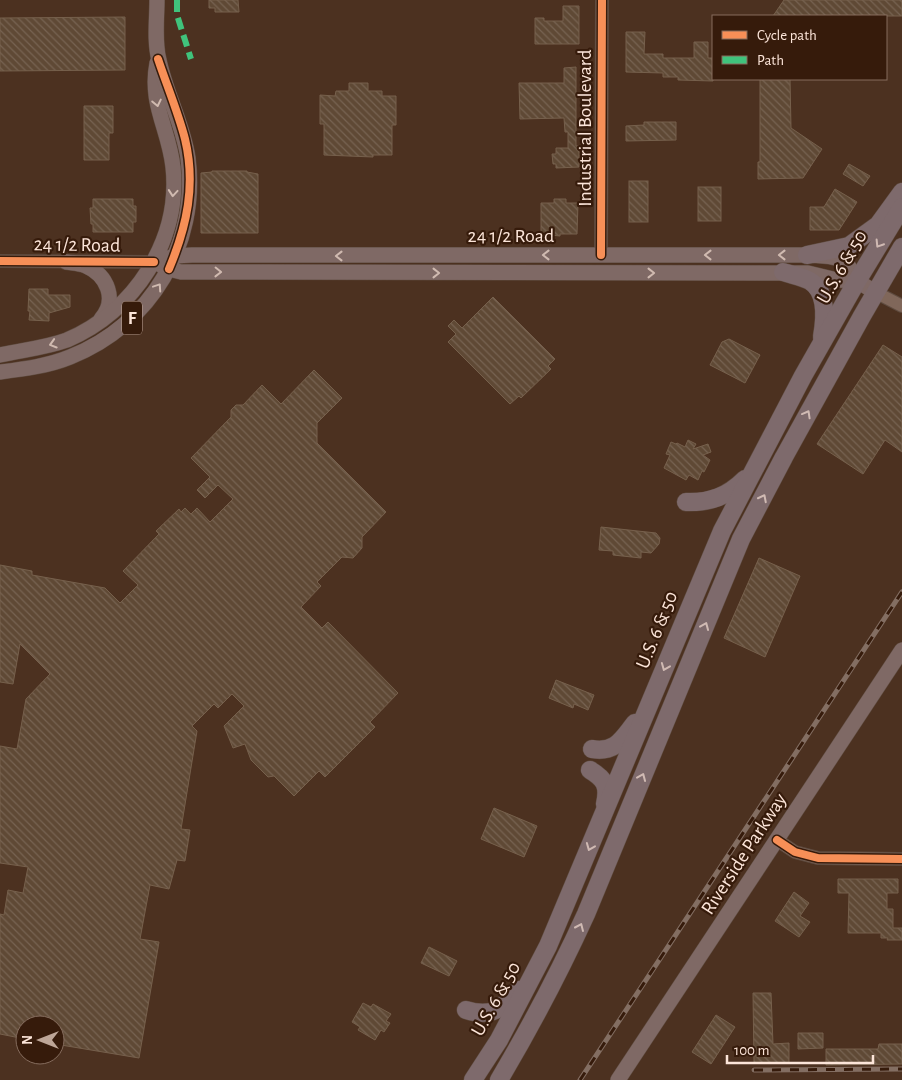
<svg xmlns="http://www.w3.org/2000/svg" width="902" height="1080" viewBox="0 0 902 1080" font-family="'Alegreya Sans',sans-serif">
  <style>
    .building { fill: url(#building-back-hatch); stroke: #76604c }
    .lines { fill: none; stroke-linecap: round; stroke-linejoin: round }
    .minor-casing { stroke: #5f4c40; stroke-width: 14 }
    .major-casing { stroke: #5f4c40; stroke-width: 16 }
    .highway-casing { stroke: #5f4c40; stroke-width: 19 }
    .minor { stroke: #80675a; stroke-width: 12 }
    .major { stroke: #7f6965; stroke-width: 15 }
    .highway { stroke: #7e6a6c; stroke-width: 18 }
    .rail-casing { stroke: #836e62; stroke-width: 5 }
    .rail { stroke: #361b0b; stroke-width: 3; stroke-dasharray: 9; stroke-linecap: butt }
    .quiet { stroke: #40c37c; stroke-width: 6; stroke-dasharray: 12 6; stroke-linecap: butt }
    .cycleway-casing { stroke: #361b0b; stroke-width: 11 }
    .cycleway { stroke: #f78f57; stroke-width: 8 }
    .oneway { stroke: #d0bab0 }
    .oneway2 { stroke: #d0bab3 }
    .labels { text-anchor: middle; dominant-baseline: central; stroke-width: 4.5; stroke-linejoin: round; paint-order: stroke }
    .shield { fill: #361b0b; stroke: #c1a89b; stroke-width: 1 }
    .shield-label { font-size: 19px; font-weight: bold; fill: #fce5d9 }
    .street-label { font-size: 20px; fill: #fce5d9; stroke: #361b0b }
  </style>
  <defs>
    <pattern id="building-back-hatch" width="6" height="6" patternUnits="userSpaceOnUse" patternTransform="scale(1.25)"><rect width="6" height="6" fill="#5f4935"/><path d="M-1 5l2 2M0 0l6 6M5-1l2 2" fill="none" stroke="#776352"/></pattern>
  </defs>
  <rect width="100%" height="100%" fill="#4c3120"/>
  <!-- building -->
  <g class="building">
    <path d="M209,0H238L239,12H215V8H209Z"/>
    <path d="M784,0H902V16H773Z"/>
    <path d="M563,6H579V44H535V18H544V21H563Z"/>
    <path d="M125,17V70L0,71V18Z"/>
    <path d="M626,32H645L644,54H663V58H694V42H708V58H713V81L678,80V77H663V73L626,72Z"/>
    <path d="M576,67V146H579V167L556,168V164H553L552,154H556V148H568V132H565L564,118L520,119L519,83H564V68Z"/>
    <path d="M760,79H790L791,128L822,149L803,178L758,179V162H760Z"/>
    <path d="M349,83H368V91H382V96H396V125H392V155H373V157L324,155V124H320V95L335,96L336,91H349Z"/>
    <path d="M84,106H113V133H109V160H84Z"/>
    <path d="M644,122H676V140L626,141V126L644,125Z"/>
    <path d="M849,164L870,176L863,186L843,174Z"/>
    <path d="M212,171H247V172L258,174V233H201V173L212,172Z"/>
    <rect x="629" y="181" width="19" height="41"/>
    <rect x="698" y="187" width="23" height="34"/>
    <path d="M835,189L857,202L839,230H810V207H824Z"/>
    <path d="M93,199H133V206H136V222H133V232H93V224H91L90,208H93Z"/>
    <path d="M554,199H566V203H578L577,234H560V236L541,234V203H554Z"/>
    <path d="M29,289H48V295H70V307L49,313V321L29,320L30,311H28Z"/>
    <path d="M493,297L555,359L548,366L551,369L521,398L519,396L510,404L448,342L456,334L448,326L454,320L462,328Z"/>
    <path d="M729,339L760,355L745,383L710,365L722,342Z"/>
    <path d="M883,345L902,357V452L885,440L863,474L817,444Z"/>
    <path d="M314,370L342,398L317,423V443L386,512L362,537V548L353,558L342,557L317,582L321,586L301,607L322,628L328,622L398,693L370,722L375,727L325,777L319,771L294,796L274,776L268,777L251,760L245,744L233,748L224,726L244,706L232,694L218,708L214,704L192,726L197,731L181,829L190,830L185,861L177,860L169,889L150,885L140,939L159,942L139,1058L55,1044V1025H25V1039L0,1034V914L4,915L8,890L23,893L28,867L0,863V746L17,749L26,699L50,674L20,644L13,684L0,682V565L32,571V575L105,588L120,603L138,585L123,571L159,534L156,531L179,509L181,512L185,508L191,514L197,508L210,522L233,499L218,485L205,498L197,490L210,477L191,458L231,417V410L236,405H243L262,385L281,404Z"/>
    <path d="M688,440L696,444L693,449L708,444L711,452L703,455L710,460L704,472L702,471L698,480L689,475L686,480L664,468L670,455L666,454L671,442L676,444L677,443L685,447Z"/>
    <path d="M601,527L656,533L660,538L659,544L651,553L641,552V558L613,555V551L599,550Z"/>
    <path d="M759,558L800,576L765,657L724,638Z"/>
    <path d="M556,680L594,695L588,710L574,704L573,708L549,698Z"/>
    <path d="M494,808L537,826L524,857L481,839Z"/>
    <path d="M838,879H898V893H887V909H893V928H902V940H887L888,938H881V933H848L849,893H838Z"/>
    <path d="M794,892L809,903L800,916L810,922L799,937L775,921Z"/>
    <path d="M429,947L457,961L449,976L421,963Z"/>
    <path d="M753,993H771L773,1044L789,1043V1063H754Z"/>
    <path d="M363,1003L371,1007L373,1004L391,1014L386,1021L390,1023L384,1032L381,1030L375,1040L358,1030L360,1027L352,1022Z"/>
    <path d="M716,1015L735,1027L711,1064L692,1052Z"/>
    <path d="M798,1033H823V1048L798,1049Z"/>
    <path d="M879,1044H902V1064L826,1065V1049H878Z"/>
  </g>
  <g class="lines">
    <defs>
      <g id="minor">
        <path d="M601,255L602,0"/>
        <path d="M0,261L154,262"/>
        <path d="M875,292L902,306"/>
        <path d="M777,840L795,852L818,858L902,859"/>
      </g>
      <g id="major">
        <path d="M66,262C72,263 80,263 86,266C107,275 118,300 101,319"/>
        <path d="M154,262L169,269L181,272L808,273L837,280L857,281L875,292"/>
        <path d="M154,262L175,256L192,255H800C812,255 839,255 847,264C851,269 853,276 857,281"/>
        <path d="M0,355C22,350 45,348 67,340C134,312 181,240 173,167C169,129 149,104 157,63"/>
        <path d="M0,372C24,369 48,366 70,357C151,325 199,244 188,158C183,124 166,94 159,60C154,41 157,19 157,0"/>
        <path d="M618,1080L902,650"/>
      </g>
      <g id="highway">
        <path d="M807,255L849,246L878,225L902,192"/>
        <path d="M783,272C792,275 803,277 810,281C828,292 825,320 822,337"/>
        <path d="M686,502C710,503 728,496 745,479"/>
        <path d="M592,749C616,753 622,739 635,723"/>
        <path d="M590,770C605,779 609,786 605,804"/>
        <path d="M466,1010C491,1018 502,1009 518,990H521"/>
        <path d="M473,1080L499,1040L548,946L722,531L803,376L857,281L902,207"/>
        <path d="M499,1080C531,1026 560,971 586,914L741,539L784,457L862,316L902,247"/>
      </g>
    </defs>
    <!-- minor casing -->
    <use href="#minor" class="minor-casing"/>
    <!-- major casing -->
    <use href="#major" class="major-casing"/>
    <!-- highway casing -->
    <use href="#highway" class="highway-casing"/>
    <!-- minor -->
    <use href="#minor" class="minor"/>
    <!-- major -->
    <use href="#major" class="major"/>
    <!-- highway -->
    <use href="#highway" class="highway"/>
    <defs>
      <g id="rail">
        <path d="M754,1070L902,1069"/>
        <path d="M580,1080L902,592"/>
      </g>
    </defs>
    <!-- rail casing -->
    <use href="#rail" class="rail-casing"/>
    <!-- rail -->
    <use href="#rail" class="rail"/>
    <!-- quiet -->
    <path class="quiet" d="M177,0V15L191,59"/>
    <defs>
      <g id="cycleway">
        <path d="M158,59C167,86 178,112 185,139C196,185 187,226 169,269"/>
        <path d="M601,255L602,0"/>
        <path d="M0,261L154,262"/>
        <path d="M777,840L795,852L818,858L902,859"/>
      </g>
    </defs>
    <!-- cycleway casing -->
    <use href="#cycleway" class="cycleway-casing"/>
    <!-- cycleway -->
    <use href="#cycleway" class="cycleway"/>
  </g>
  <!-- one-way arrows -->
  <defs><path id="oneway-chevron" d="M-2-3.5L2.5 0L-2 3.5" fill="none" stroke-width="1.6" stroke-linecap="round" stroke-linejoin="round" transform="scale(1.25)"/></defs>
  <g class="oneway">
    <use href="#oneway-chevron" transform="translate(157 103) rotate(78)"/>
    <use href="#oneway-chevron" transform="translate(173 193) rotate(95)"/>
    <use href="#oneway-chevron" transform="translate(546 255) rotate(180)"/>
    <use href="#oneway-chevron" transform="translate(708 255) rotate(180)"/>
    <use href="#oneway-chevron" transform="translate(782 255) rotate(180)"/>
    <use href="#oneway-chevron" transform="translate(339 256) rotate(-180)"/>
    <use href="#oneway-chevron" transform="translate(218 272) rotate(1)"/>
    <use href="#oneway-chevron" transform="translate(436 273)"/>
    <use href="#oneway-chevron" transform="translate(651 273)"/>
    <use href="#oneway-chevron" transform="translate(158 287) rotate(-56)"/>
    <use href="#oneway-chevron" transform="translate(53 344) rotate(163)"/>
  </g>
  <g class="oneway2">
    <use href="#oneway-chevron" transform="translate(879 244) rotate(122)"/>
    <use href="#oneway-chevron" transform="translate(807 414) rotate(-61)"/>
    <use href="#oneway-chevron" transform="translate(763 498) rotate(-63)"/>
    <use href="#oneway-chevron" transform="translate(705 626) rotate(-67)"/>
    <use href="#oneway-chevron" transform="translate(665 667) rotate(112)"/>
    <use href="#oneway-chevron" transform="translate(642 777) rotate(-67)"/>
    <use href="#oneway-chevron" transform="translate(590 847) rotate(112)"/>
    <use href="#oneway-chevron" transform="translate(580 927) rotate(-66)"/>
  </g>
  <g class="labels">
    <!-- shield labels -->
    <rect class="shield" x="122" y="301.5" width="20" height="33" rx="4"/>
    <g class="shield-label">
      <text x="132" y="318">F</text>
    </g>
    <!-- street labels -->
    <g class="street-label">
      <text transform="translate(585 128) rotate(-90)">Industrial Boulevard</text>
      <text x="511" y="236">24 1/2 Road</text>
      <text transform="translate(77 245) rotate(1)">24 1/2 Road</text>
      <text transform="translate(842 267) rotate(-60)">U.S. 6 &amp; 50</text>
      <text transform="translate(657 630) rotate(-68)">U.S. 6 &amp; 50</text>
      <text transform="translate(744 854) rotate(-57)">Riverside Parkway</text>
      <text transform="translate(496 999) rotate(-61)">U.S. 6 &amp; 50</text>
    </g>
  </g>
  <!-- legend -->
  <rect x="712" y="15" width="175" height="65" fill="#361b0b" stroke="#856c5d"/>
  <rect x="722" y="31" width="25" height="8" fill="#f78f57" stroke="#856c5d"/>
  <text x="757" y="40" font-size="15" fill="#fce5d9">Cycle path</text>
  <rect x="722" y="56" width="25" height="8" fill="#40c37c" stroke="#856c5d"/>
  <text x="757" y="65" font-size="15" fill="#fce5d9">Path</text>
  <!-- north arrow -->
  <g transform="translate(40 1040) rotate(270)"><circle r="24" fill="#361b0b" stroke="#856c5d"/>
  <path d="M0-4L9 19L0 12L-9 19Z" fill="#bea698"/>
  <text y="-8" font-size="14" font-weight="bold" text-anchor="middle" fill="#fce5d9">N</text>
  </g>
  <!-- scale -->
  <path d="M727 1055v8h146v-8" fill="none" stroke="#fce5d9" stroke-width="2.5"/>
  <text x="734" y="1055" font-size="15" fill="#fce5d9" stroke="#361b0b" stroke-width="4" paint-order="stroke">100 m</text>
</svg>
